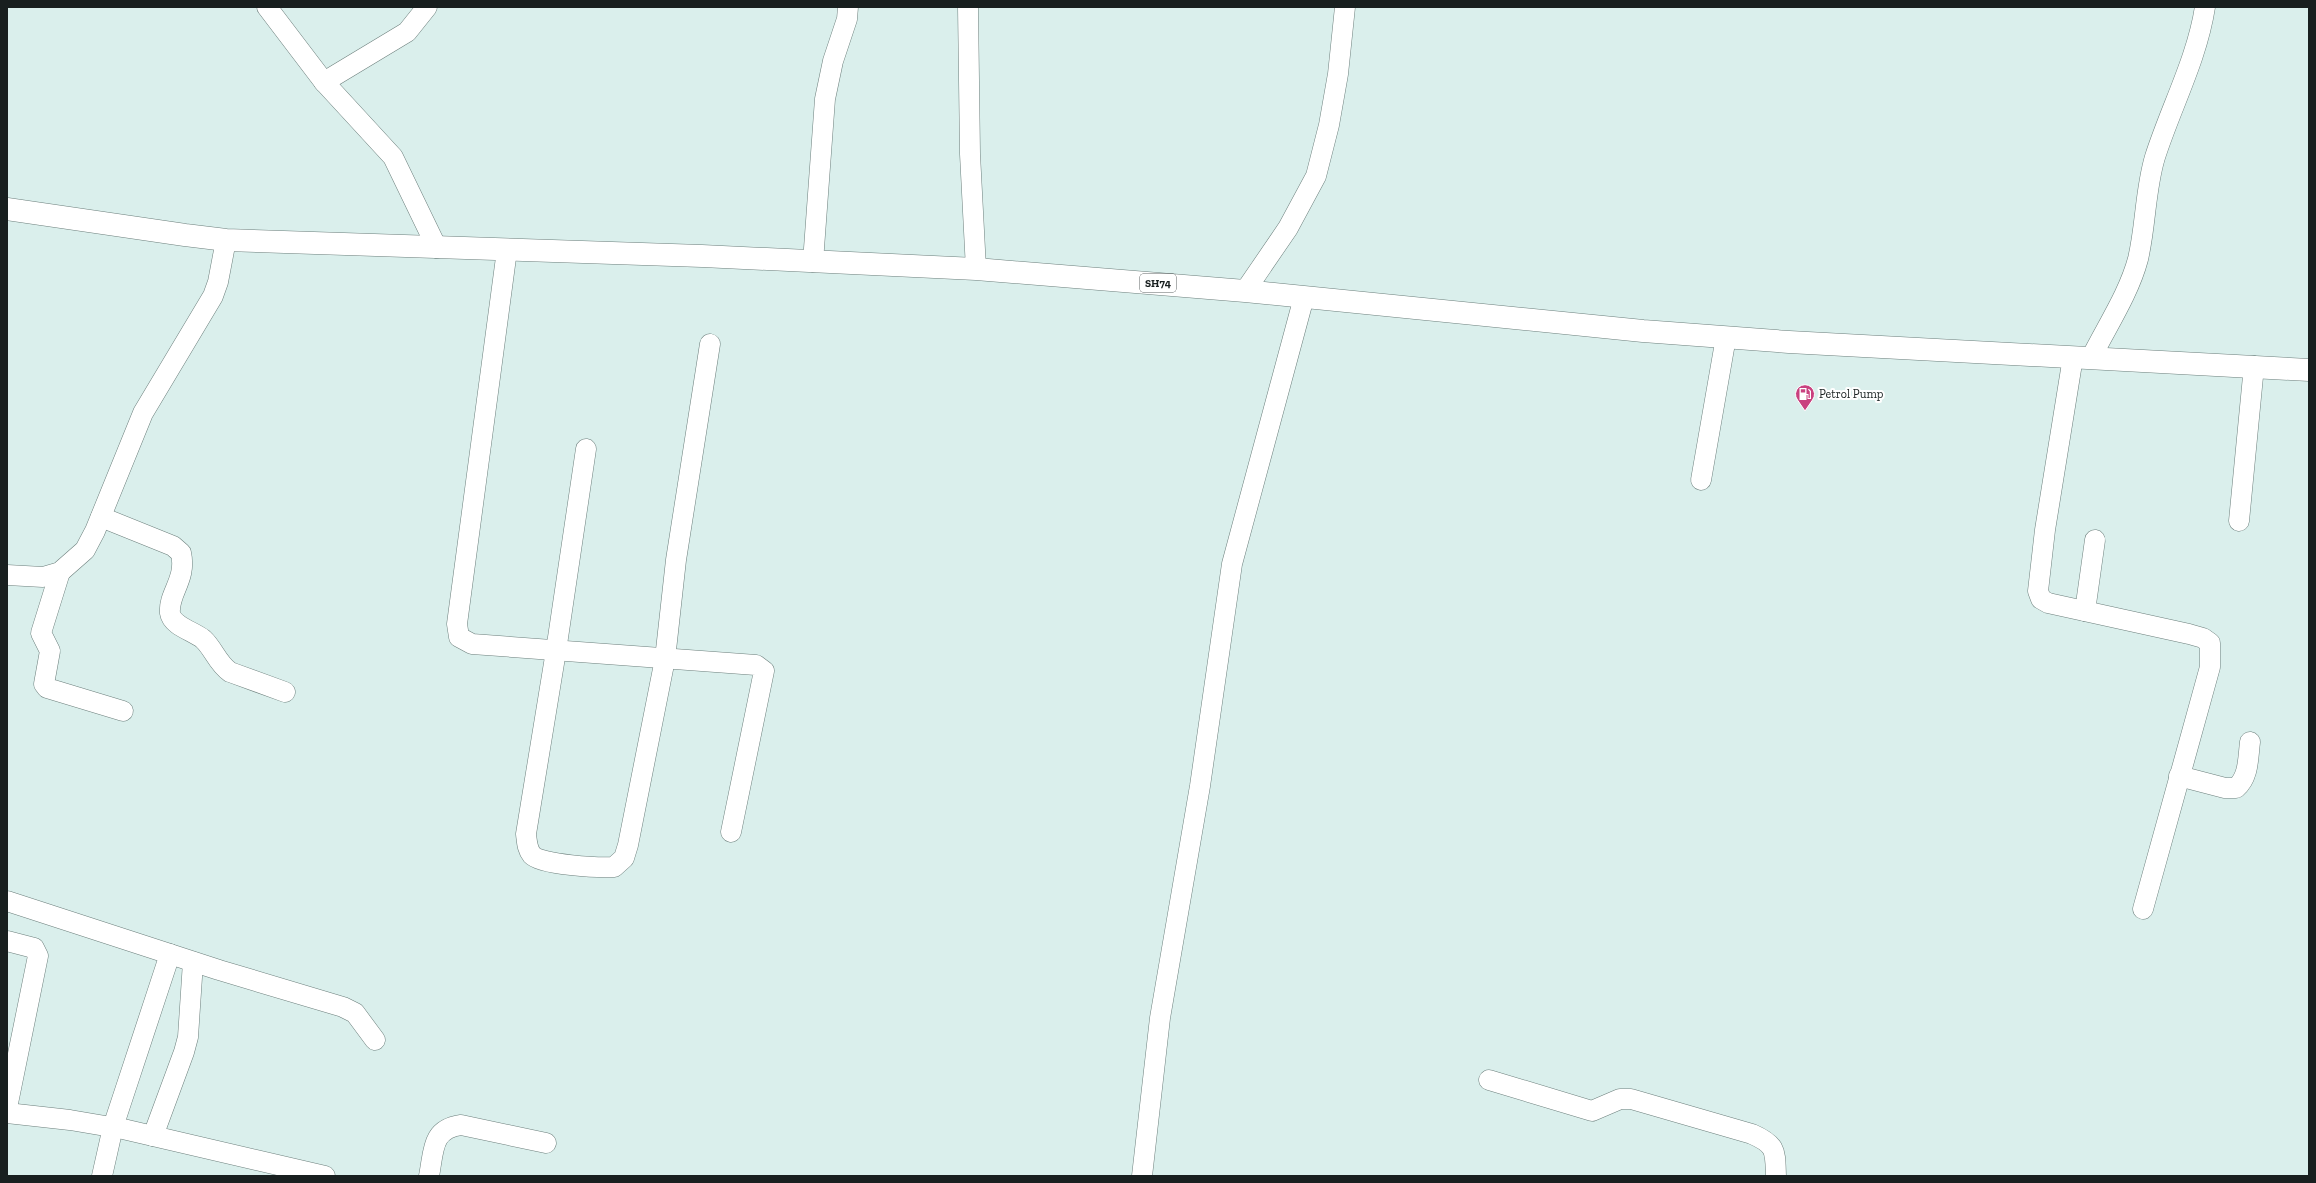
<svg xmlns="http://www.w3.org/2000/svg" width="2316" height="1183" viewBox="0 0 2316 1183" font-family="'Zilla Slab',serif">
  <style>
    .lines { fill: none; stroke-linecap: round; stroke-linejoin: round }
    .minor-casing { stroke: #6c7f7c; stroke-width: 21 }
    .highway-casing { stroke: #6c7f7c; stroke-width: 23 }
    .minor { stroke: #fff; stroke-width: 20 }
    .highway { stroke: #fff; stroke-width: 22 }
    .labels { text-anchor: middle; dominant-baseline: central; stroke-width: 4; stroke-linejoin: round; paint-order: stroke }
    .shield { fill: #fff; stroke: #5d6262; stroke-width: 1 }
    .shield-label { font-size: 11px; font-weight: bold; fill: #181f1f }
    .poi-label { font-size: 12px; fill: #181f1f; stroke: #fff; text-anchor: start }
  </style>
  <rect width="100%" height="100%" fill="#daefec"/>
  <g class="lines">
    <defs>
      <g id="minor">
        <path d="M267,7L324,82L393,157L437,248"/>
        <path d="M968,7L970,154L976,269"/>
        <path d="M324,82L407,32L427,7"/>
        <path d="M507,250L457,624L459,637L472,644L756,665L764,671L731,832"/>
        <path d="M813,262L825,99L833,61L847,19L848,7"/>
        <path d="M1245,291L1288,228L1316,176L1329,125L1338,74L1345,7"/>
        <path d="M2073,357L2045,530L2038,591L2041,599L2048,603L2189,634L2203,638L2210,643V667L2143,909"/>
        <path d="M2091,358C2107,326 2129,293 2138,259C2146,225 2145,190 2155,157C2171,107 2197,59 2205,7"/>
        <path d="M586,449L556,651L526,834C527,842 527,849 532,855C541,865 600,868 614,867L624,858L628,845L665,659L676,560L710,344"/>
        <path d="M1701,480L1726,337"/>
        <path d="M101,517L173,546L181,553C187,580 168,593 170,613C172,626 193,631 203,639C214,649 217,663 230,672L285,692"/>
        <path d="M2239,521L2254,366"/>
        <path d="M60,572L41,633L50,651L44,684L47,688L123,711"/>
        <path d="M7,575L43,577L60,572L85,550L95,531L143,413L213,296L218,282L226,240"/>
        <path d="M2085,611L2095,540"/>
        <path d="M2179,776L2225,788H2236C2249,777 2248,758 2250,742"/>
        <path d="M7,901L219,970L343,1007L355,1013L375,1040"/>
        <path d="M7,941L34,948L38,956L7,1108"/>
        <path d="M1489,1080L1592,1111L1620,1099H1631L1752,1134C1777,1145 1775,1151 1776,1176"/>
        <path d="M7,1113L70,1120L123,1129L325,1176"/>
        <path d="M153,1136L184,1052L188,1037L193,962"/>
        <path d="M102,1176L113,1127L170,954"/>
        <path d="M429,1176C434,1151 431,1129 461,1125L546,1143"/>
        <path d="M1142,1176L1160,1018L1200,786L1232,564L1304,297"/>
      </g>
      <path id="highway" d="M7,209L185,235L226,240L702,256L976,269L1245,291L1643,331L1789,342L2309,370"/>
    </defs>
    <!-- minor casing -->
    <use href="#minor" class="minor-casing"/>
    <!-- highway casing -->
    <use href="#highway" class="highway-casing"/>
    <!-- minor -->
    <use href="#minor" class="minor"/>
    <!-- highway -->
    <use href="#highway" class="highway"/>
  </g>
  <!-- icons -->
  <defs>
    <symbol id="fuel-pin" viewBox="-11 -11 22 30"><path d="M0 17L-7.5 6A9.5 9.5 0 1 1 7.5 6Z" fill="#c9417f" stroke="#fff"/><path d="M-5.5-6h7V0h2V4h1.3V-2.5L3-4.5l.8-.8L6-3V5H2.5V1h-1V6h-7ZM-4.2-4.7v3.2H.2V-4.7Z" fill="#fff"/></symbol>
  </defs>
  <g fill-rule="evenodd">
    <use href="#fuel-pin" x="1794" y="383" width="22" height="30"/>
  </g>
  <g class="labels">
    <!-- shield labels -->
    <rect class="shield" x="1140" y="274" width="36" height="18" rx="3"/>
    <g class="shield-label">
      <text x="1158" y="283">SH74</text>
    </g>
    <!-- poi labels -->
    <g class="poi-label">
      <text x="1819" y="394">Petrol Pump</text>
    </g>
  </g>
  <!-- border -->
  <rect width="2316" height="1183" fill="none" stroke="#181f1f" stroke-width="16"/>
</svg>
